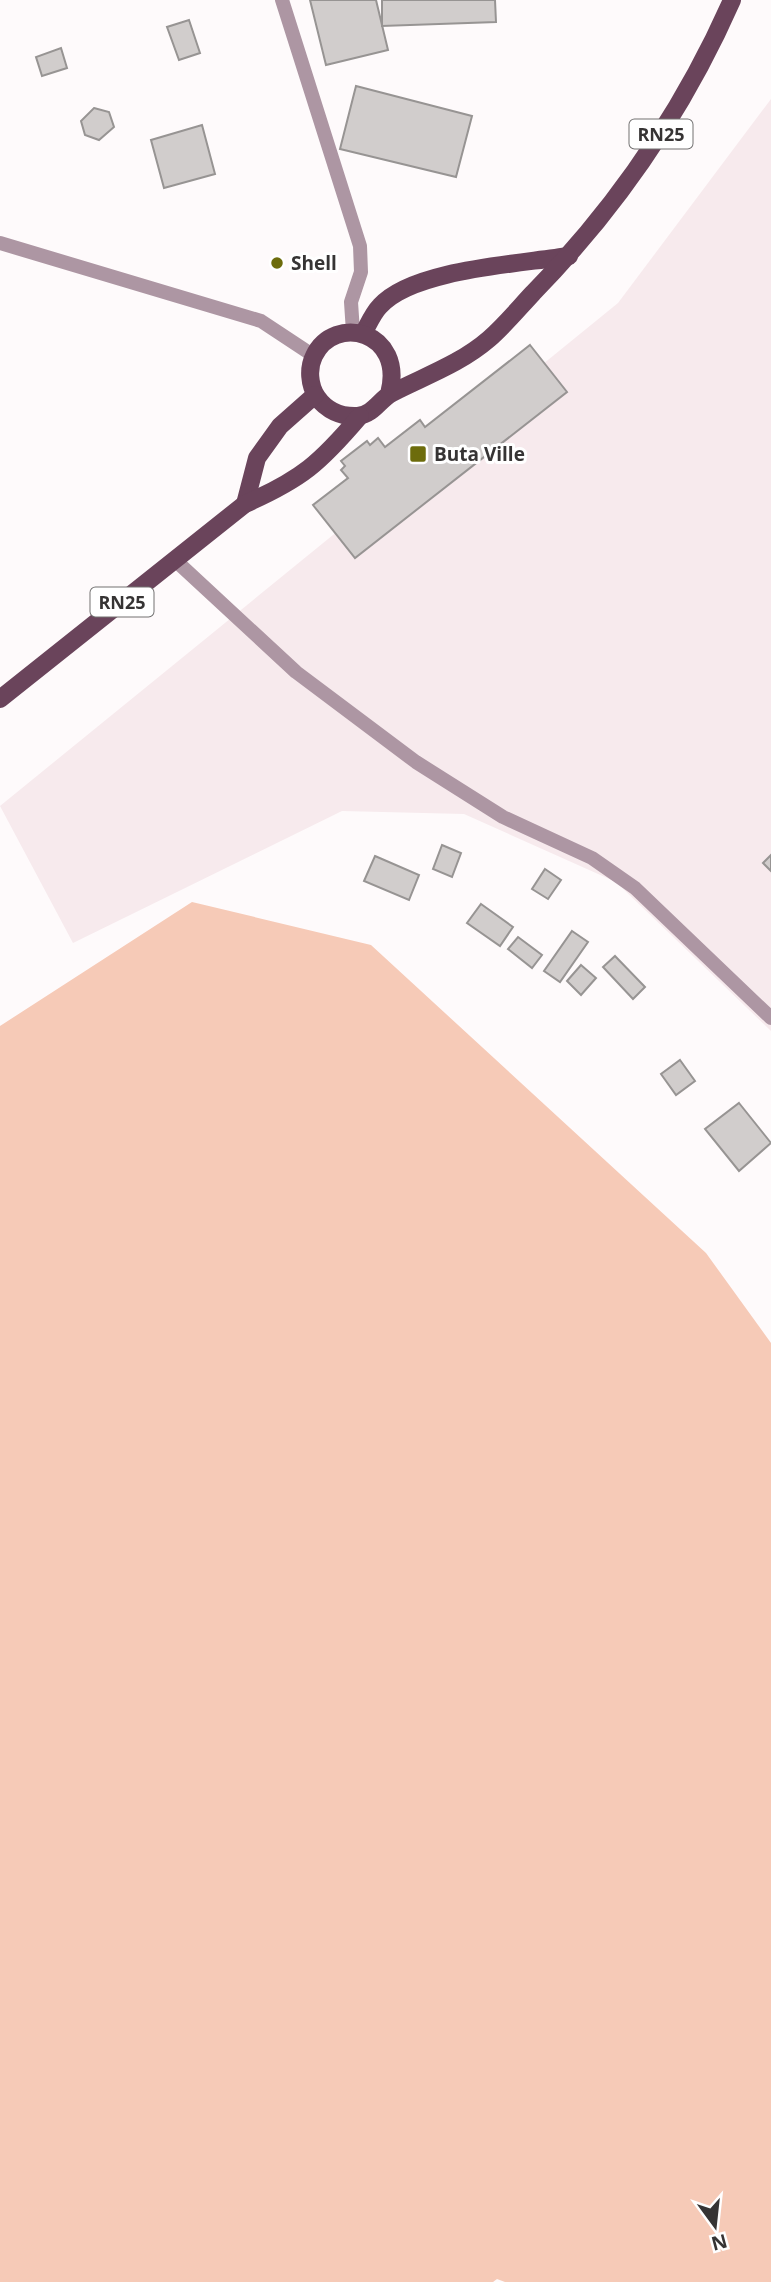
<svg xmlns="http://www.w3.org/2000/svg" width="771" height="2282" viewBox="0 0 771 2282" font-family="'Open Sans',sans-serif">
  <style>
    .built { fill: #f7eaed }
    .green { fill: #f6cab7 }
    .building { fill: #d1cdcc; stroke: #979493; stroke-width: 2 }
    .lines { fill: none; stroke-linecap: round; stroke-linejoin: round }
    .minor { stroke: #ad96a3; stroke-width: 14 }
    .tertiary { stroke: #ad96a3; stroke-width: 14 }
    .primary { stroke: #6a445b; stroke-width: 18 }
    .poi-dot { fill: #6d6c0c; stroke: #fff; stroke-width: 2.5 }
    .labels { text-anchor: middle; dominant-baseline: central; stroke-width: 6; stroke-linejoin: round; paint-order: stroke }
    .shield { fill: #fff; stroke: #727171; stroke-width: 2 }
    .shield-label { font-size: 18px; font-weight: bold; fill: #363434 }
    .poi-label { font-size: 19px; font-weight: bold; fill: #363434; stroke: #fff; text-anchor: start }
  </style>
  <rect width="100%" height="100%" fill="#fefafb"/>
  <!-- built -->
  <path class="built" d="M771,99V1031L616,882L464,814L342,811L73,943L0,806L618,303Z"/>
  <!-- green -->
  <path class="green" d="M192,902L371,945L706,1253L771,1343V2282H505L497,2279L493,2282H0V1026Z"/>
  <!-- building -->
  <g class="building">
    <path d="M310,0H376L388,50L326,65Z"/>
    <path d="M382,0H495L496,22L382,26Z"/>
    <path d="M189,20L200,53L179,60L167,27Z"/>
    <path d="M61,48L67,68L42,76L36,57Z"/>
    <path d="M356,86L472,116L456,177L340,149Z"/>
    <path d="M94,108L109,112L114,127L99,140L85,135L81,121Z"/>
    <path d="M202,125L215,174L164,188L151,140Z"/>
    <path d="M530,345L567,392L355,558L313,505L348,478L341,470L345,466L341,461L367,441L370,445L378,438L385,447L420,420L425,427Z"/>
    <path d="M442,845L461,853L452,877L433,869Z"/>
    <path d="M771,855V871L763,863Z"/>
    <path d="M375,856L419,875L409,900L364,881Z"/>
    <path d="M545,869L561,880L548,899L532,889Z"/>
    <path d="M481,904L513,927L500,946L467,923Z"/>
    <path d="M572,931L588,942L560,982L544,971Z"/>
    <path d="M518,937L542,955L532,968L508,949Z"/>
    <path d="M615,956L645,987L633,999L603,967Z"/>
    <path d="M581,965L596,978L581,995L567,981Z"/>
    <path d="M680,1060L695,1081L676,1095L661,1074Z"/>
    <path d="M739,1103L771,1143L739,1171L705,1129Z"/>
  </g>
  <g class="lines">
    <!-- minor -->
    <path class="minor" d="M175,560L296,672L416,762L503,817L592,858L635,888L771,1018"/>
    <!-- tertiary -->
    <g class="tertiary">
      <path d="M282,0L360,246L361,272L351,302L353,332"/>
      <path d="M0,243L261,321L314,356"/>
    </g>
    <!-- primary -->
    <g class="primary">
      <path d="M363,334C368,325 373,313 380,306C413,269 520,264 569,256"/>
      <path d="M389,394C406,331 334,313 314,356C308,368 309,385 317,397C326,410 341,417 358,416C374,414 379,400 392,393C425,376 460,364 489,339C505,325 519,308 533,293C616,208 684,109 732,0"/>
      <path d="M245,504L257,458L280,426L315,395"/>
      <path d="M0,699L245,504C302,479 320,463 360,416"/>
    </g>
  </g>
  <!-- markers -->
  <g class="poi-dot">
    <circle cx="277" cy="263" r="7"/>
    <rect x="409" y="445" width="18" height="18" rx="3.5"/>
  </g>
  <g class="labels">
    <!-- shield labels -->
    <g class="shield">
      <rect x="629.5" y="119.5" width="63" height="29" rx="5"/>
      <rect x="90.5" y="587.5" width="63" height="29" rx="5"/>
    </g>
    <g class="shield-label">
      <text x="661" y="134">RN25</text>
      <text x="122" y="602">RN25</text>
    </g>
    <!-- poi labels -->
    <g class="poi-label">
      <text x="291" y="263">Shell</text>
      <text x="434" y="454">Buta Ville</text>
    </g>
  </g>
  <!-- north arrow -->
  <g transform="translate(715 2226) rotate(165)" stroke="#ffffff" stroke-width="5" paint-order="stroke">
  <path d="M0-5L12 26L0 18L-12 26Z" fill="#363434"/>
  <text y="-10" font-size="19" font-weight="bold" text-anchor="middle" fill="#363434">N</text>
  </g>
</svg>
